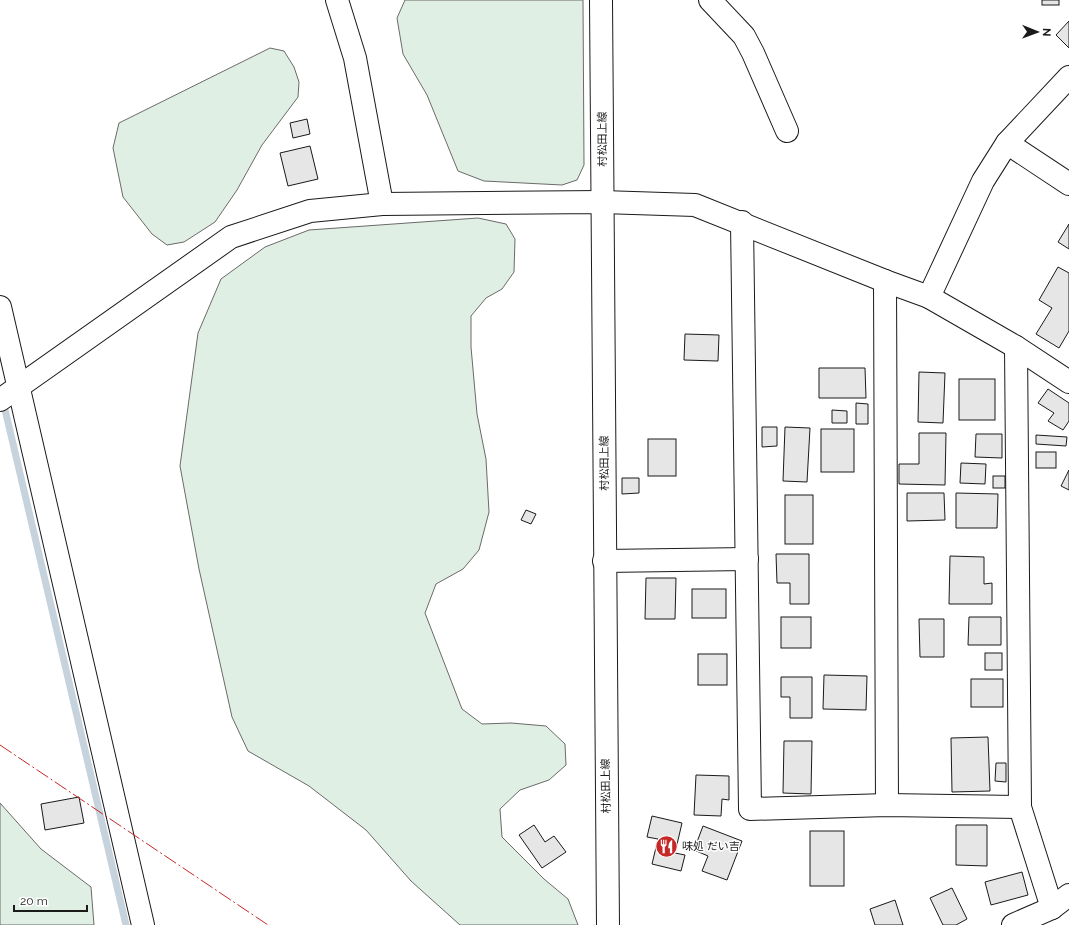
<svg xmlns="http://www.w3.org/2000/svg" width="1069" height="925" viewBox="0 0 1069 925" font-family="Raleway,'Noto Sans JP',sans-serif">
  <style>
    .green { fill: #e0efe3; stroke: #6a6a6a }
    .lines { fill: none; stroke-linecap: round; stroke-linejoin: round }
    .stream { stroke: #c6d2dc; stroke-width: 7 }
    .building { fill: #e6e6e6; stroke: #1a1a1a }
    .minor-casing { stroke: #1a1a1a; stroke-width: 24 }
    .primary-casing { stroke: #1a1a1a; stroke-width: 24 }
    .minor { stroke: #fff; stroke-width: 22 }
    .primary { stroke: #fff; stroke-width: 22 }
    .power { stroke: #c62828; stroke-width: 1; stroke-dasharray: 14 3 2 3; stroke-linecap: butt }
    .labels { text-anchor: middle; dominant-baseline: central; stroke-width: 3; stroke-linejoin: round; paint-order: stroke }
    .street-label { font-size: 11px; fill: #1a1a1a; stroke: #fff }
    .poi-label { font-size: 11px; fill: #1a1a1a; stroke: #fff; text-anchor: start }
  </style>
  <rect width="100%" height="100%" fill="#fff"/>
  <!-- green -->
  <g class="green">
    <path d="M405,0H583L584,165L577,180L562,185L484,181L458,171L427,95L403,54L397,18Z"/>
    <path d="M270,48L284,51L294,67L299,82L298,97L262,145L237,190L215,222L184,242L167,245L152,234L123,197L113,148L119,123Z"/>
    <path d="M478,218L506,224L515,239L514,272L502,289L486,298L471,316V347L477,414L486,459L489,512L479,550L463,569L436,584L425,613L462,709L482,724L511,723L546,726L565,744L566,765L549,780L520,790L500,809L502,837L544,879L568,899L578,925H460L411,881L366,830L309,786L248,751L232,717L199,569L180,466L198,333L221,279L265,247L309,230Z"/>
    <path d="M0,803L41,849L91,887L94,925H0Z"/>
  </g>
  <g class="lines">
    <!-- stream -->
    <path class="stream" d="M3,401L126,925"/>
  </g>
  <!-- building -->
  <g class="building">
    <rect x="1042" y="0" width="17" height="5"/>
    <path d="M1069,21V48L1056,35Z"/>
    <path d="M307,119L310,134L293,138L290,123Z"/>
    <path d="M310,146L318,179L288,186L280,153Z"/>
    <path d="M1069,224V249L1058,242Z"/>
    <path d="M1058,267L1069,273V331L1059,348L1036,334L1052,308L1039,300Z"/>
    <path d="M685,334L719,335L718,361L684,360Z"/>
    <path d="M819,368H865L866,398H819Z"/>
    <path d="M919,372L945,373L943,423L918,422Z"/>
    <rect x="959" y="379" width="36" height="41"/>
    <path d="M1048,389L1069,403V421L1063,430L1048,421L1054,413L1038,403Z"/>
    <path d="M856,403L868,404V424H856Z"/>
    <path d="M832,410L847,411V423H832Z"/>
    <path d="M762,427H777V446L762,447Z"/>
    <path d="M785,427L810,428L807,482L783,481Z"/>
    <rect x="821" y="429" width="33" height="43"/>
    <path d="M919,433H946L945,485L899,484V464H919Z"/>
    <path d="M976,434H1002V458L975,457Z"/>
    <path d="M1036,435L1067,437L1066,446L1036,444Z"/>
    <rect x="648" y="439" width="28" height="37"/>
    <rect x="1036" y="452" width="20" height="16"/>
    <path d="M961,463L986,464L985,484L960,483Z"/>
    <path d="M1069,470V490L1061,486Z"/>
    <rect x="993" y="476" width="12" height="12"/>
    <path d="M622,478H639V493L622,494Z"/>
    <path d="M907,493H944L945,520L907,521Z"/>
    <path d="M956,493L998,494L997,528H956Z"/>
    <rect x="785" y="495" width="28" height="49"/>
    <path d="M526,510L536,514L531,524L521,520Z"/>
    <path d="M776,554H809V604H790V583H777Z"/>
    <path d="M950,556L984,557V584L992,583V604H949Z"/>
    <path d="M646,578H676L675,619H645Z"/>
    <rect x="692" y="589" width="34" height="29"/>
    <rect x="781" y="617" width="30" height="31"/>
    <path d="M969,617H1001V645H968Z"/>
    <path d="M919,619H944V657H920Z"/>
    <rect x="985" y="653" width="17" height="17"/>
    <rect x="698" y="654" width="29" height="31"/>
    <path d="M824,675L867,676L866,710L823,709Z"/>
    <path d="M781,677H812V718H790V697H781Z"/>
    <rect x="971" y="679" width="32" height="28"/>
    <path d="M988,737L990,791L952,792L951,738Z"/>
    <path d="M784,741H812L811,794L783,793Z"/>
    <path d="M996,763H1006V782L995,781Z"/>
    <path d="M696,775L729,776V800L722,799L721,816L694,815Z"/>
    <path d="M79,797L84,823L45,830L41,804Z"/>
    <path d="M652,816L682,823L675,853L685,855L681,871L652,864L658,839L647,837Z"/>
    <path d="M534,825L545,842L554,836L566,852L542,868L519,835Z"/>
    <path d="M956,825H987V866L956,865Z"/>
    <path d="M703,826L742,841L727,880L702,871L708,856L694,850Z"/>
    <rect x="810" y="831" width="34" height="55"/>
    <path d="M1022,872L1028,895L991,905L985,882Z"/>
    <path d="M952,888L967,919L956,925H943L930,898Z"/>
    <path d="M895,900L903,925H875L870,909Z"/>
  </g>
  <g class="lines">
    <defs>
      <g id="minor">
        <path d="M337,0L355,58L382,204"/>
        <path d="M710,0L744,36L753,53L787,131"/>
        <path d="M1007,143L1069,184"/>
        <path d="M742,222L750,809L887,805L1020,807L1016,347"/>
        <path d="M885,281L887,805"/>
        <path d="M929,297L983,181L1007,143L1069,77"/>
        <path d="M0,307L143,925"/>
        <path d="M0,400L231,237L310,211L382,204L602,202L695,205L885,281L929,297L1016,347L1069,382"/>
        <path d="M604,561L747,559"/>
        <path d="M1020,807L1052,908"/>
        <path d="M1013,925L1052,908L1069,895"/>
      </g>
      <path id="primary" d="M601,0L608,925"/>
    </defs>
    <!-- minor casing -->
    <use href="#minor" class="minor-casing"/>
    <!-- primary casing -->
    <use href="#primary" class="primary-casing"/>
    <!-- minor -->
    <use href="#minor" class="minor"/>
    <!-- primary -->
    <use href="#primary" class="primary"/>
    <!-- power -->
    <path class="power" d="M0,745L268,925"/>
  </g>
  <!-- icons -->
  <defs>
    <symbol id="restaurant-disc" viewBox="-11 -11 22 22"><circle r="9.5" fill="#c62828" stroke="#fff"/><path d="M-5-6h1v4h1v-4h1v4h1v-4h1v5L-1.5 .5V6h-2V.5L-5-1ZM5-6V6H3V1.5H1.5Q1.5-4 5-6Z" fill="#fff"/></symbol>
  </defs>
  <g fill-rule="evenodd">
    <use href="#restaurant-disc" x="654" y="834" width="25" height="25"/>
  </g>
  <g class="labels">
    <!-- street labels -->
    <g class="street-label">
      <text transform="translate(602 139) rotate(-90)">村松田上線</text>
      <text transform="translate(604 463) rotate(-90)">村松田上線</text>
      <text transform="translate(606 786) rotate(-91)">村松田上線</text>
    </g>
    <!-- poi labels -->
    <g class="poi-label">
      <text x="682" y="846">味処 だい吉</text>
    </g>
  </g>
  <!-- north arrow -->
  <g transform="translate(1037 32) rotate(91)" stroke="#ffffff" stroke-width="3" paint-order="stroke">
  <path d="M0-3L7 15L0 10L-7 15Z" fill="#1a1a1a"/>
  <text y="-6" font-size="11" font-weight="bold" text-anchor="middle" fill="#1a1a1a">N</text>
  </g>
  <!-- scale -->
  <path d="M14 905v6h73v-6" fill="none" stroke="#1a1a1a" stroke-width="2"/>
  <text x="20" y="905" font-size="12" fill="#1a1a1a" stroke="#ffffff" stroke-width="3" paint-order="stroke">20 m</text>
</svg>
